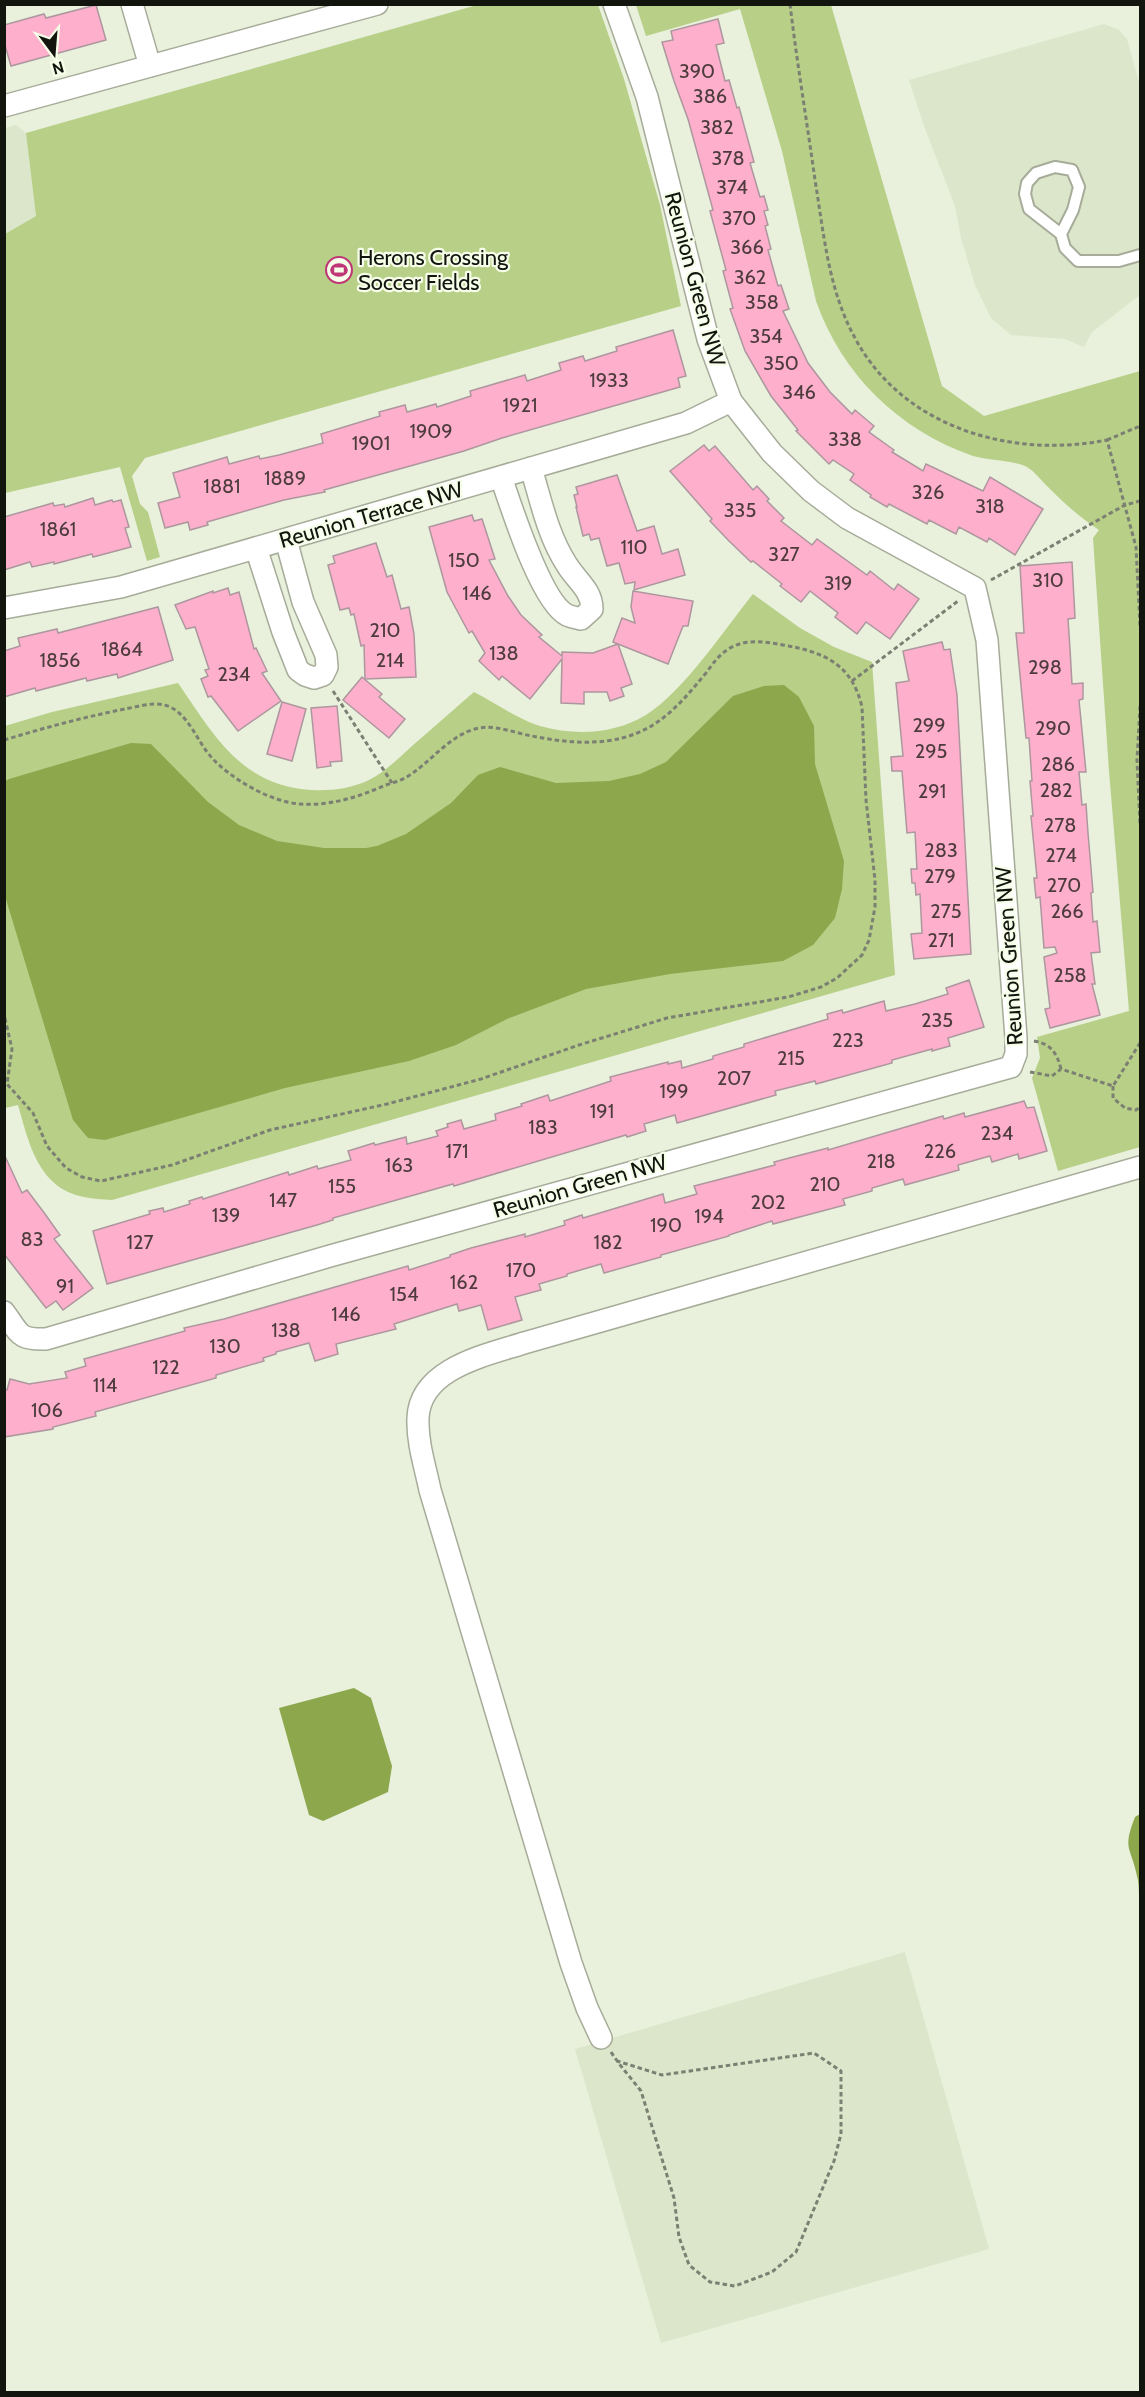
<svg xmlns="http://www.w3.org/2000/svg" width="1145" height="2397" viewBox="0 0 1145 2397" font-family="Cabin,sans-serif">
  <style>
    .built { fill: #dce6ca }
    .green { fill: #b7cf87 }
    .water { fill: #8ca74c }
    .building { fill: #fdafcb; stroke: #ad979e; stroke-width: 1.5 }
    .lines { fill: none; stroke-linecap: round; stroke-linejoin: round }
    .service-casing { stroke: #a6ac99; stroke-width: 14 }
    .minor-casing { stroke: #a6ac99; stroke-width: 24 }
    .path { stroke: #7c8073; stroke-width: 3; stroke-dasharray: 4.5 3; stroke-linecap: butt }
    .service { stroke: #fff; stroke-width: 10 }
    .minor { stroke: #fff; stroke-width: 21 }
    .labels { text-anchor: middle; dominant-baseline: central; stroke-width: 4.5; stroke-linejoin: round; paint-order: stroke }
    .number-label { font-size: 20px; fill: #4d3b3d }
    .poi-label { font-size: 22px; fill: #12140e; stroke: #f6fee9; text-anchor: start }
    .street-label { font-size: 22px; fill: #12140e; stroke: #f6fee9 }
  </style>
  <rect width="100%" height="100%" fill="#e9f0dc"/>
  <!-- built -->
  <g class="built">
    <path d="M1104,24L1119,30L1127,39L1140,86V295L1092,332L1084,347L1065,339L1011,335L991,318L975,285L961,238L955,206L924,126L909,80Z"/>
    <path d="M16,125L26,133L36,216L5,234V128Z"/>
    <path d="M905,1952L989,2249L661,2343L575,2049Z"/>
  </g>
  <!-- green -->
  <g class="green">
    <path d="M477,5H598L624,79L660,205L681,306L145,458L132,476L140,504L148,512L160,557L147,561L120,467L5,493V234L36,216L26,133Z"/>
    <path d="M636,5H831L942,386L984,416L1140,371V1147L1058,1171L1032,1078L1040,1058L1037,1037L1129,1011L1109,771L1093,538L1099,530C1079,517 1063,502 1047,486C1041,480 1034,471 1027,467C1018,461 986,460 973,456C899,430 842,375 816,301L782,151L740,9L646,36Z"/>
    <path d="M753,594L800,628L834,647L872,662L895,975L112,1200C103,1199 93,1199 84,1197C38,1188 29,1143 18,1105L5,1108V726L52,712L178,683C214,735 240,785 311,790C331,791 350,789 369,780C385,772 399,758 412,746C433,728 453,710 474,692C494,702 519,720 540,726C575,736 615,734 646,715C684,691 724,630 753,594Z"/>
  </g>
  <!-- water -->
  <g class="water">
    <path d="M784,685L799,697L814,726L815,764L844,861L842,889L835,918L813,945L783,961L670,974L586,989L507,1019L456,1045L409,1061L285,1088L105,1140L88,1138L73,1120L5,896L4,782L9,779L131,743L151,744L208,802L239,825L277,841L324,848H366L377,846L406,834L451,803L478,775L500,767L556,783L609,781L640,774L666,762L733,696L764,686Z"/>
    <path d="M354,1688L371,1698L392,1766L388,1792L323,1821L309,1815L279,1708Z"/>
    <path d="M1140,1814V1905C1138,1896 1140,1886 1137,1876C1131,1846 1122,1850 1135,1817Z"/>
  </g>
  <!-- building -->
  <g class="building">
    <path d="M96,5L106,40L11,66L4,42V25L44,14L46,18Z"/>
    <path d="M718,19L724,43L716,45L725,81L729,80L737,108L739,107L754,162L750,163L760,197L764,196L768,210L764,211L768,225L765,226L771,249L768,250L778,286L781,285L789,309L783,311L808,363L830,392L852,414L855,410L874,426L869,432L894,450L892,452L923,471L926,464L983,491L990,477L1043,509L1015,555L989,538L987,542L959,527L956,534L929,520L927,524L889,504L887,507L870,497L871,495L850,480L854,474L833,460L829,464L796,431L798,430L771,396L745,351L730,309L733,308L723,271L726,270L710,211L713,210L688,119L674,81L662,42L673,40L671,31Z"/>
    <path d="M673,330L686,376L678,378L680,387L502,438L464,451L324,490L325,492L284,500L207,522L208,525L190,530L188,522L165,528L158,503L180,497L173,473L227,457L229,464L259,456L260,459L279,455L323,443L321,434L380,416L379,412L405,405L407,412L436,404L437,407L471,396L470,391L525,375L527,381L561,370L559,363L583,356L585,361L617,351L616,347Z"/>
    <path d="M704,445L709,451L715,446L753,490L757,486L769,499L767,501L784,518L781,521L812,545L817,539L867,575L870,571L894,590L898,584L919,599L890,639L866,622L857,634L835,617L838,613L810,591L801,602L780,586L782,584L753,561L751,562L729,541L710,521L712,519L670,471Z"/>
    <path d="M617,475L637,531L654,526L662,554L678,549L685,575L634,590L635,582L625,584L619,563L607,566L599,538L591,540L589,534L583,536L576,507H577L574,495L578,494L576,487Z"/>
    <path d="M93,498L95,505L112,500L113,502L121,500L129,527L125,528L131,547L93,557L92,554L54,564V562L32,567L30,562L4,570V517L53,503L54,506L64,504L65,507Z"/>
    <path d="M472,515L474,521L482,519L495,559L489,560L508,596L521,615L542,635L539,637L562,656V652L593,653L618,644L632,684L621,688L624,696L610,701L607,692H584V704L561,703L562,659L530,699L502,676L499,680L479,661L485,653L472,631L469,633L447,592L429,527Z"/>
    <path d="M376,543L387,577L392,575L401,609L409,607L414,634L416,677L365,679L364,645L361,646L354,614L351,615L349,608L340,610L328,565L335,563L333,556Z"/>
    <path d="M1072,562L1075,618L1068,619L1070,649L1072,684L1083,683V699L1079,700L1086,772H1079L1082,805L1086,804L1088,833L1093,892L1091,893L1093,922L1097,921L1100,952L1091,953L1095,984H1092L1100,1015L1050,1028L1045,1009L1050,1008L1044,957L1057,953L1055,947L1044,948L1040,897L1036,898L1034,878H1037L1031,816H1033L1030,781H1032L1029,738H1026L1016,633H1024L1020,566Z"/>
    <path d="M228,588L230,595L239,592L254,649L256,648L267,671L262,673L281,701L238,731L211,696L208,697L201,679L208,676L205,670L209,669L195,627L186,629L175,605L213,591V593Z"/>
    <path d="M633,591L693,601L688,626H683L668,664L613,642L622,618L635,623L631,607Z"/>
    <path d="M158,607L173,660L118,678L117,674L87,681L86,678L36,691L35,688L4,697V651L20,646L18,638L57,629L58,633Z"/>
    <path d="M942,642L944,650L950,649L957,695L971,954L914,959L911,934L922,933L920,894L916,895L915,883H912L911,869H917L915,832L907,833L902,771H892L891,757L903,756L896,683L909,681L903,651Z"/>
    <path d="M362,677L382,694L379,697L405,719L389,738L343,700Z"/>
    <path d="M282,702L306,709L292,761L267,754Z"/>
    <path d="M337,706L342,761L330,762L331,766L317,768L311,708Z"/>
    <path d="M969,980L984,1027L948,1038L950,1046L932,1051V1049L892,1060V1063L816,1084L815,1081L775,1091L776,1095L677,1123L675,1115L644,1124L646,1131L627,1137L626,1135L454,1186L453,1184L333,1218V1220L317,1225L107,1284L93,1231L150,1214L149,1211L163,1208L164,1212L190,1204L189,1201L202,1197L203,1199L288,1172L289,1175L317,1166L318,1169L351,1160L348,1151L374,1143L375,1145L406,1137L407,1144L438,1136L436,1131L448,1127L447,1124L461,1120L464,1129L496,1120L495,1114L522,1106L521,1104L548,1095L550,1101L611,1081L610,1077L668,1062V1064L681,1061L682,1068L713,1059V1056L744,1047V1044L828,1019L827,1014L842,1010L843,1013L884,1001L886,1011L915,1004L948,994L946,988Z"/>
    <path d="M1024,1101L1027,1108L1034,1107L1047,1151L1019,1159L1018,1154L992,1162L990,1156L958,1165L959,1170L934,1177L905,1185L903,1179L872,1188V1191L843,1199L845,1205L773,1224L772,1221L729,1235V1236L661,1255V1257L604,1273L601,1264L567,1274V1276L539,1284L541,1290L515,1297L522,1320L488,1330L481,1305L459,1311L457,1304L394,1324L396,1329L336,1344L338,1354L315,1361L309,1343L276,1352V1354L263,1358L264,1361L216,1375V1378L95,1412L96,1416L53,1427V1429L4,1437V1390H7L10,1379L29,1384L67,1378L65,1372L86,1366L84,1359L185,1331L184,1328L224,1319L408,1266L409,1270L450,1257V1255L471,1248L525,1234V1237L565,1225L564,1221L582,1215L583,1218L663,1194L665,1203L697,1194L694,1186L775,1165L774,1162L793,1157L828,1148V1150L943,1116L944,1119L964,1113L965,1117Z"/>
    <path d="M4,1154L22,1193L27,1190L45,1214L60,1235L54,1239L93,1288L63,1310L56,1301L46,1308L4,1254Z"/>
  </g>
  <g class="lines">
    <defs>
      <path id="service" d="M1061,234L1073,210L1079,187L1072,170L1055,167L1036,173L1027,183L1025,194L1029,209L1061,234L1065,248L1078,261H1119L1140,255"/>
      <g id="minor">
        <path d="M132,4L150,66"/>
        <path d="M4,106L377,4"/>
        <path d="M501,477C511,506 541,602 567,615C571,617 577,618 581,619L592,609C592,590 576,580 567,565C548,536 541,501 531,468"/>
        <path d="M256,548L283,632L298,670L305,675L314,678L323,675L327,667L326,655L303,602L286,540"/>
        <path d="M4,608L121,587L686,423L731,401"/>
        <path d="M4,1312C20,1333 17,1340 46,1339L330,1256L1011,1067L1016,1054V1038L987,640L975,588L847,518L811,491L772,453L731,401L708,339L647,97L614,4"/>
        <path d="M601,2038L587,2008L571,1963L430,1490C425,1466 417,1442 418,1418C420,1368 487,1355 524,1343L1140,1167"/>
      </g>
    </defs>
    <!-- service casing -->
    <use href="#service" class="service-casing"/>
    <!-- minor casing -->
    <use href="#minor" class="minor-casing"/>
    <!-- path -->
    <g class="path">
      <path d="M790,4C797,63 807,122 815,180C824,234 828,289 855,338C903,428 1012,459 1107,440L1136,547L1140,626"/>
      <path d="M1107,440L1140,426"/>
      <path d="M991,580L1125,505L1140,501"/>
      <path d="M852,681L958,601"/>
      <path d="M333,691L392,783"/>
      <path d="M1140,706L1137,760L1140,825"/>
      <path d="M4,740C44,728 84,717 125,709C136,707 152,702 164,705C188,710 197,743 213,759C233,780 271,802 300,804C331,806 358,797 386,785C392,783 399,781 405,778C430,764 449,734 479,728C497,725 515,733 532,736C556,741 582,744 606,741C654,735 677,708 706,673C714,662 721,652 734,646C750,639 767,642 783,645C824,652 852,664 862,707L866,800L875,880V907L869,940L862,955L837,978L821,987L788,997L667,1018L579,1045L481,1079L387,1104L270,1130L172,1165L101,1181L82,1177L66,1168L47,1146L33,1113L7,1084L12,1049L4,1014"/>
      <path d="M1034,1041C1051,1044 1057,1053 1061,1069"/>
      <path d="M1030,1072L1052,1076L1061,1069L1113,1086L1140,1043"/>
      <path d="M1113,1086V1098L1125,1108L1136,1110L1140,1107"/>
      <path d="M611,2052C620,2066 631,2078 641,2091L674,2198L679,2237L689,2265L710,2282L735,2286L772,2272L796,2252L834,2161L841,2134V2071L814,2053L662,2075L617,2061"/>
    </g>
    <!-- service -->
    <use href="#service" class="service"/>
    <!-- minor -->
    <use href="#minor" class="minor"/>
  </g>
  <!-- icons -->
  <defs>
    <symbol id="stadium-ring" viewBox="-11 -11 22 22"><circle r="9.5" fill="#f6fee9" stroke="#bf3777" stroke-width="1.5"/><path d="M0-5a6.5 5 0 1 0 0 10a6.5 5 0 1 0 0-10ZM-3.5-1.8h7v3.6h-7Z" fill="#bf3777"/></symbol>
  </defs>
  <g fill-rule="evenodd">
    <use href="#stadium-ring" x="324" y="255" width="30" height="30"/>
  </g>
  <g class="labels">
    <!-- number labels -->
    <g class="number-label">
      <text x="697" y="71">390</text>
      <text x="710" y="96">386</text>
      <text x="717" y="127">382</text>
      <text x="728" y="158">378</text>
      <text x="732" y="187">374</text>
      <text x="739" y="218">370</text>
      <text x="747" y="247">366</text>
      <text x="750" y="277">362</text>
      <text x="762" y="302">358</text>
      <text x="766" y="336">354</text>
      <text x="781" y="363">350</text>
      <text x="609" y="380">1933</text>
      <text x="799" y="392">346</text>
      <text x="520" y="405">1921</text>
      <text x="431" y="431">1909</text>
      <text x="845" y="439">338</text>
      <text x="371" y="443">1901</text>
      <text x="285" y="478">1889</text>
      <text x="222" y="486">1881</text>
      <text x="928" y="492">326</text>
      <text x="990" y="506">318</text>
      <text x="740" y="510">335</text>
      <text x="58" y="529">1861</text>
      <text x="634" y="547">110</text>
      <text x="784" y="554">327</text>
      <text x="464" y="560">150</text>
      <text x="1048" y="580">310</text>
      <text x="838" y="583">319</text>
      <text x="477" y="593">146</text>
      <text x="385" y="630">210</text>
      <text x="122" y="649">1864</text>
      <text x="504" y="653">138</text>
      <text x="60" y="660">1856</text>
      <text x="390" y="660">214</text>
      <text x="1045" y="667">298</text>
      <text x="234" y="674">234</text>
      <text x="929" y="725">299</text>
      <text x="1053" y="728">290</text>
      <text x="931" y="751">295</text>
      <text x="1058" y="764">286</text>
      <text x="1056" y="790">282</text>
      <text x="932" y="791">291</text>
      <text x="1060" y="825">278</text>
      <text x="941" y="850">283</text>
      <text x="1061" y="855">274</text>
      <text x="940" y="876">279</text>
      <text x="1064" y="885">270</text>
      <text x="946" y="911">275</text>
      <text x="1067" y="911">266</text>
      <text x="941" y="940">271</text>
      <text x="1070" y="975">258</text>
      <text x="937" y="1020">235</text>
      <text x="848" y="1040">223</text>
      <text x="791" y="1058">215</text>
      <text x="734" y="1078">207</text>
      <text x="674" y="1091">199</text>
      <text x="602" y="1111">191</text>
      <text x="543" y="1127">183</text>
      <text x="997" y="1133">234</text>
      <text x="457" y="1151">171</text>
      <text x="940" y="1151">226</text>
      <text x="881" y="1161">218</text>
      <text x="399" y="1165">163</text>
      <text x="825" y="1184">210</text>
      <text x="342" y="1186">155</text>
      <text x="283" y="1200">147</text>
      <text x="768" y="1202">202</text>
      <text x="226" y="1215">139</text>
      <text x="709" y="1216">194</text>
      <text x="666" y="1225">190</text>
      <text x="32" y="1239">83</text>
      <text x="140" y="1242">127</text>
      <text x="608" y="1242">182</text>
      <text x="521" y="1270">170</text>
      <text x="464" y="1282">162</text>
      <text x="65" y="1286">91</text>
      <text x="404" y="1294">154</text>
      <text x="346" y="1314">146</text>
      <text x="286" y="1330">138</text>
      <text x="225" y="1346">130</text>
      <text x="166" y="1367">122</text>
      <text x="105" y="1385">114</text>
      <text x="47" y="1410">106</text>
    </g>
    <!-- poi labels -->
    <g class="poi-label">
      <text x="358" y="257">Herons Crossing<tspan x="358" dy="25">Soccer Fields</tspan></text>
    </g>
    <!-- street labels -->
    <g class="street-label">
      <text transform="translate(695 279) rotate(75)">Reunion Green NW</text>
      <text transform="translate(371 515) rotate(-16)">Reunion Terrace NW</text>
      <text transform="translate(1009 956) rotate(-94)">Reunion Green NW</text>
      <text transform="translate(580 1186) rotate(-16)">Reunion Green NW</text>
    </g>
  </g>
  <!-- border -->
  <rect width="1145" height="2397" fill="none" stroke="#12140e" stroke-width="12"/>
  <!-- north arrow -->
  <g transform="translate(54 54) rotate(164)" stroke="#f6fee9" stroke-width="4.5" paint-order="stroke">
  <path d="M0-4.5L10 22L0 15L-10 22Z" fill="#12140e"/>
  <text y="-9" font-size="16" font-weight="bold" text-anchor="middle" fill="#12140e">N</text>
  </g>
</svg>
